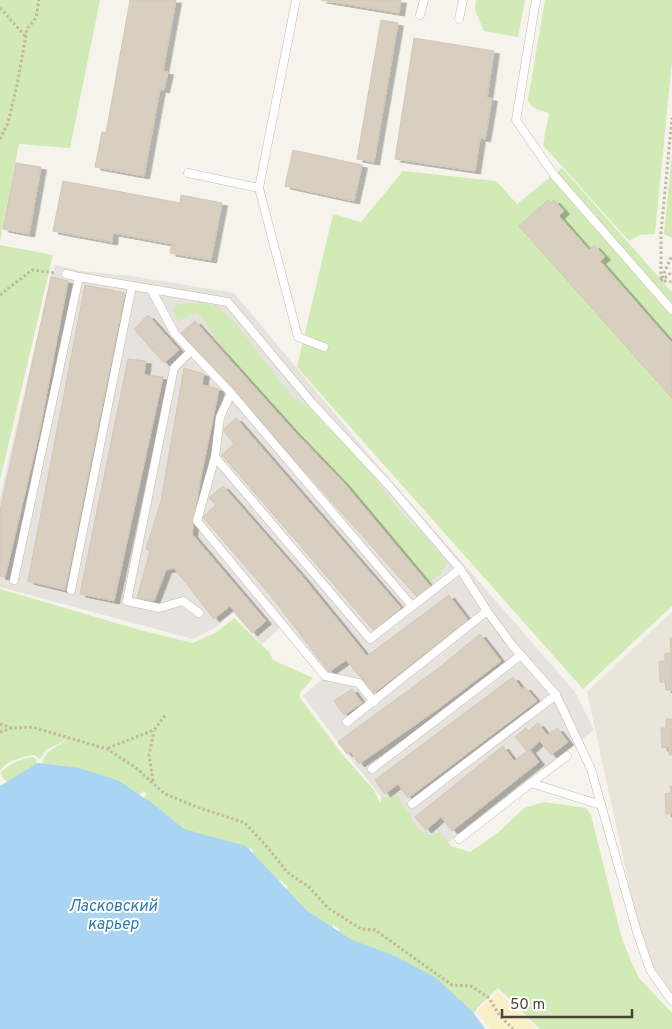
<svg xmlns="http://www.w3.org/2000/svg" width="672" height="1029" viewBox="0 0 672 1029" font-family="Overpass,sans-serif">
  <style>
    .residential { fill: #eae5da }
    .industrial { fill: #e6e2dd }
    .green { fill: #d2eab5 }
    .sand { fill: #f9efc9 }
    .water { fill: #a9d4f2 }
    .building { fill: #d8cfc1; stroke: #d3c7b4; filter: url(#shadow) }
    .lines { fill: none; stroke-linecap: round; stroke-linejoin: round }
    .service-casing { stroke: #c2bbae; stroke-width: 9 }
    .path { stroke: #c4b79f; stroke-width: 3; stroke-dasharray: 2.5 2.5; stroke-linecap: butt }
    .service { stroke: #fff; stroke-width: 8 }
    .labels { text-anchor: middle; dominant-baseline: central; stroke-width: 4; stroke-linejoin: round; paint-order: stroke }
    .water-label { font-size: 16px; font-style: italic; fill: #2e7ab2; stroke: #fff }
  </style>
  <defs>
    <filter id="shadow"><feDropShadow dx="5.5" dy="3" stdDeviation="0" flood-color="#0004"/></filter>
  </defs>
  <rect width="100%" height="100%" fill="#f6f3ec"/>
  <!-- residential -->
  <path class="residential" d="M672,612V995L649,976L587,692Z"/>
  <!-- industrial -->
  <path class="industrial" d="M55,265L82,271L131,276L234,293L376,463L575,692L594,730L429,857L347,754L303,696L322,679L281,627L262,644L233,613L216,627L193,639L0,587V497L51,277Z"/>
  <!-- green -->
  <g class="green">
    <path d="M0,0H100L70,148L19,144L0,241Z"/>
    <path d="M476,0H525L518,37L484,31L475,10Z"/>
    <path d="M545,0H672V60L655,234L640,235L629,241L543,145L549,113C540,110 531,110 528,99Z"/>
    <path d="M672,153V238L664,234Z"/>
    <path d="M562,168L672,292V606L583,689L297,367L333,214L361,222L403,171L496,181L517,204Z"/>
    <path d="M0,245L53,255L0,480Z"/>
    <path d="M199,302L217,306L234,321L292,397L313,410L327,428L340,439L367,468L402,514L420,530L447,564C442,572 437,579 427,582C400,549 373,515 344,483C294,427 238,376 198,312L178,321L172,309L178,304Z"/>
    <path d="M0,589L140,630L193,643L215,633L234,618L269,652L273,660L313,678L300,693V698L342,754L374,790L380,803L382,798L397,795L419,830L428,836L440,832L451,846L470,852L499,832L524,808L544,802L586,808L591,815L622,939L631,961L639,978L672,1013V1029H540L498,988L477,1008L472,1018L332,940L340,930L334,925L327,933L287,894V886L282,881H273L253,858V850L243,845L242,848L221,860L141,802L147,794L143,791L137,798L40,773C45,747 50,753 68,739L46,750L40,759L34,755C22,757 7,760 0,771Z"/>
    <path d="M34,757L39,766L14,788L2,777L1,772C11,763 21,759 34,757Z"/>
  </g>
  <!-- sand -->
  <path class="sand" d="M498,992L521,1013L535,1029H490L477,1011Z"/>
  <!-- water -->
  <path class="water" d="M38,763L79,768L117,780L153,804L184,829L246,846L306,910L352,940L395,956L436,978L472,1011L485,1029H0V786Z"/>
  <!-- building -->
  <g class="building">
    <path d="M130,0H176L163,71L168,72L164,90L160,89L144,176L95,167L102,132L106,133Z"/>
    <path d="M321,0H401L399,13Z"/>
    <path d="M381,20L398,23L374,162L357,159Z"/>
    <path d="M414,38L494,51L487,98H492L485,139L480,138L475,171L395,159Z"/>
    <path d="M293,150L362,165L354,201L285,186Z"/>
    <path d="M16,163L41,167L29,234L3,229Z"/>
    <path d="M63,181L180,203L181,195L222,203L211,260L170,253L172,244L113,233L112,242L53,231Z"/>
    <path d="M548,200L551,203L554,200L564,211L559,216L589,250L594,245L605,257L600,261L672,343V398L519,226Z"/>
    <path d="M51,277L68,281L39,434L5,577L0,576V511Z"/>
    <path d="M85,285L125,293L65,590L28,581Z"/>
    <path d="M148,315L179,350L164,363L134,329Z"/>
    <path d="M195,321L293,430L344,483L431,587L418,598L181,333Z"/>
    <path d="M128,359L146,361L144,375L163,377L114,601L80,594Z"/>
    <path d="M184,368L204,374L202,385L219,389L200,482L192,534L266,621L252,633L230,606L214,619L174,568L166,570L154,601L137,598L150,551L146,549L161,501Z"/>
    <path d="M236,418L401,608L374,631L222,455L234,444L223,430Z"/>
    <path d="M223,486L302,576L367,656L449,595L468,620L374,693L346,660L329,672L271,596L203,517L216,505L209,498Z"/>
    <path d="M480,634L501,661L438,709L359,764L351,752L347,754L338,742L440,667Z"/>
    <path d="M670,638H672V690H666L665,682H660L659,661H665V653H671Z"/>
    <path d="M513,677L522,689L525,687L537,701L408,798L398,784L385,794L375,780Z"/>
    <path d="M352,689L362,703L344,715L334,701Z"/>
    <path d="M666,719H672V755H669V747L662,748L661,728H666Z"/>
    <path d="M538,723L547,735L557,728L568,742L551,755L540,741L530,750L539,762L452,831L441,817L426,830L415,817L503,746L514,761L527,751L515,737L526,728L528,731Z"/>
    <path d="M670,786H672V813L666,814L665,794L671,793Z"/>
  </g>
  <g class="lines">
    <defs>
      <g id="service">
        <path d="M536,0L516,120L554,175L672,310"/>
        <path d="M420,15L424,0"/>
        <path d="M459,19L463,0"/>
        <path d="M188,173L259,188L296,0"/>
        <path d="M259,188L298,337L324,347"/>
        <path d="M66,274L79,277"/>
        <path d="M151,289L228,302L312,403L391,488L460,569"/>
        <path d="M191,351L174,368L127,601L159,608L183,601L199,613"/>
        <path d="M231,393L220,417L215,457L197,521L325,676L359,683L374,702"/>
        <path d="M215,457L370,639L460,569L487,611L512,645L556,695L591,769L637,932L650,970L672,1001"/>
        <path d="M14,580L79,277L151,289L175,334L231,393L412,606"/>
        <path d="M71,590L132,286"/>
        <path d="M347,722L487,611"/>
        <path d="M372,769L521,655"/>
        <path d="M531,783L567,756"/>
        <path d="M412,804L556,695"/>
        <path d="M459,839L531,783L601,805"/>
      </g>
    </defs>
    <!-- service casing -->
    <use href="#service" class="service-casing"/>
    <!-- path -->
    <g class="path">
      <path d="M0,8L26,37"/>
      <path d="M0,139L8,123L17,85L27,29L36,18L39,0"/>
      <path d="M662,278L672,255"/>
      <path d="M661,279V232L672,118"/>
      <path d="M661,281L672,272"/>
      <path d="M664,281L672,282"/>
      <path d="M0,295L32,270L56,273"/>
      <path d="M0,724L12,728"/>
      <path d="M0,732L12,728L32,727L107,749L135,767L165,794L197,807L245,823L268,848L287,872L310,888L328,908L361,929L375,930L452,985L471,986L489,998L500,1016L513,1029"/>
      <path d="M108,748L154,730L166,714"/>
      <path d="M153,781L149,755L154,731"/>
    </g>
    <!-- service -->
    <use href="#service" class="service"/>
  </g>
  <g class="labels">
    <!-- water labels -->
    <g class="water-label">
      <text x="113" y="907">Ласковский<tspan x="113" dy="18">карьер</tspan></text>
    </g>
  </g>
  <!-- scale -->
  <path d="M502 1009v8h130v-8" fill="none" stroke="#4b4439" stroke-width="2.5"/>
  <text x="510" y="1009" font-size="15" fill="#4b4439" stroke="#ffffff" stroke-width="4" paint-order="stroke">50 m</text>
</svg>
